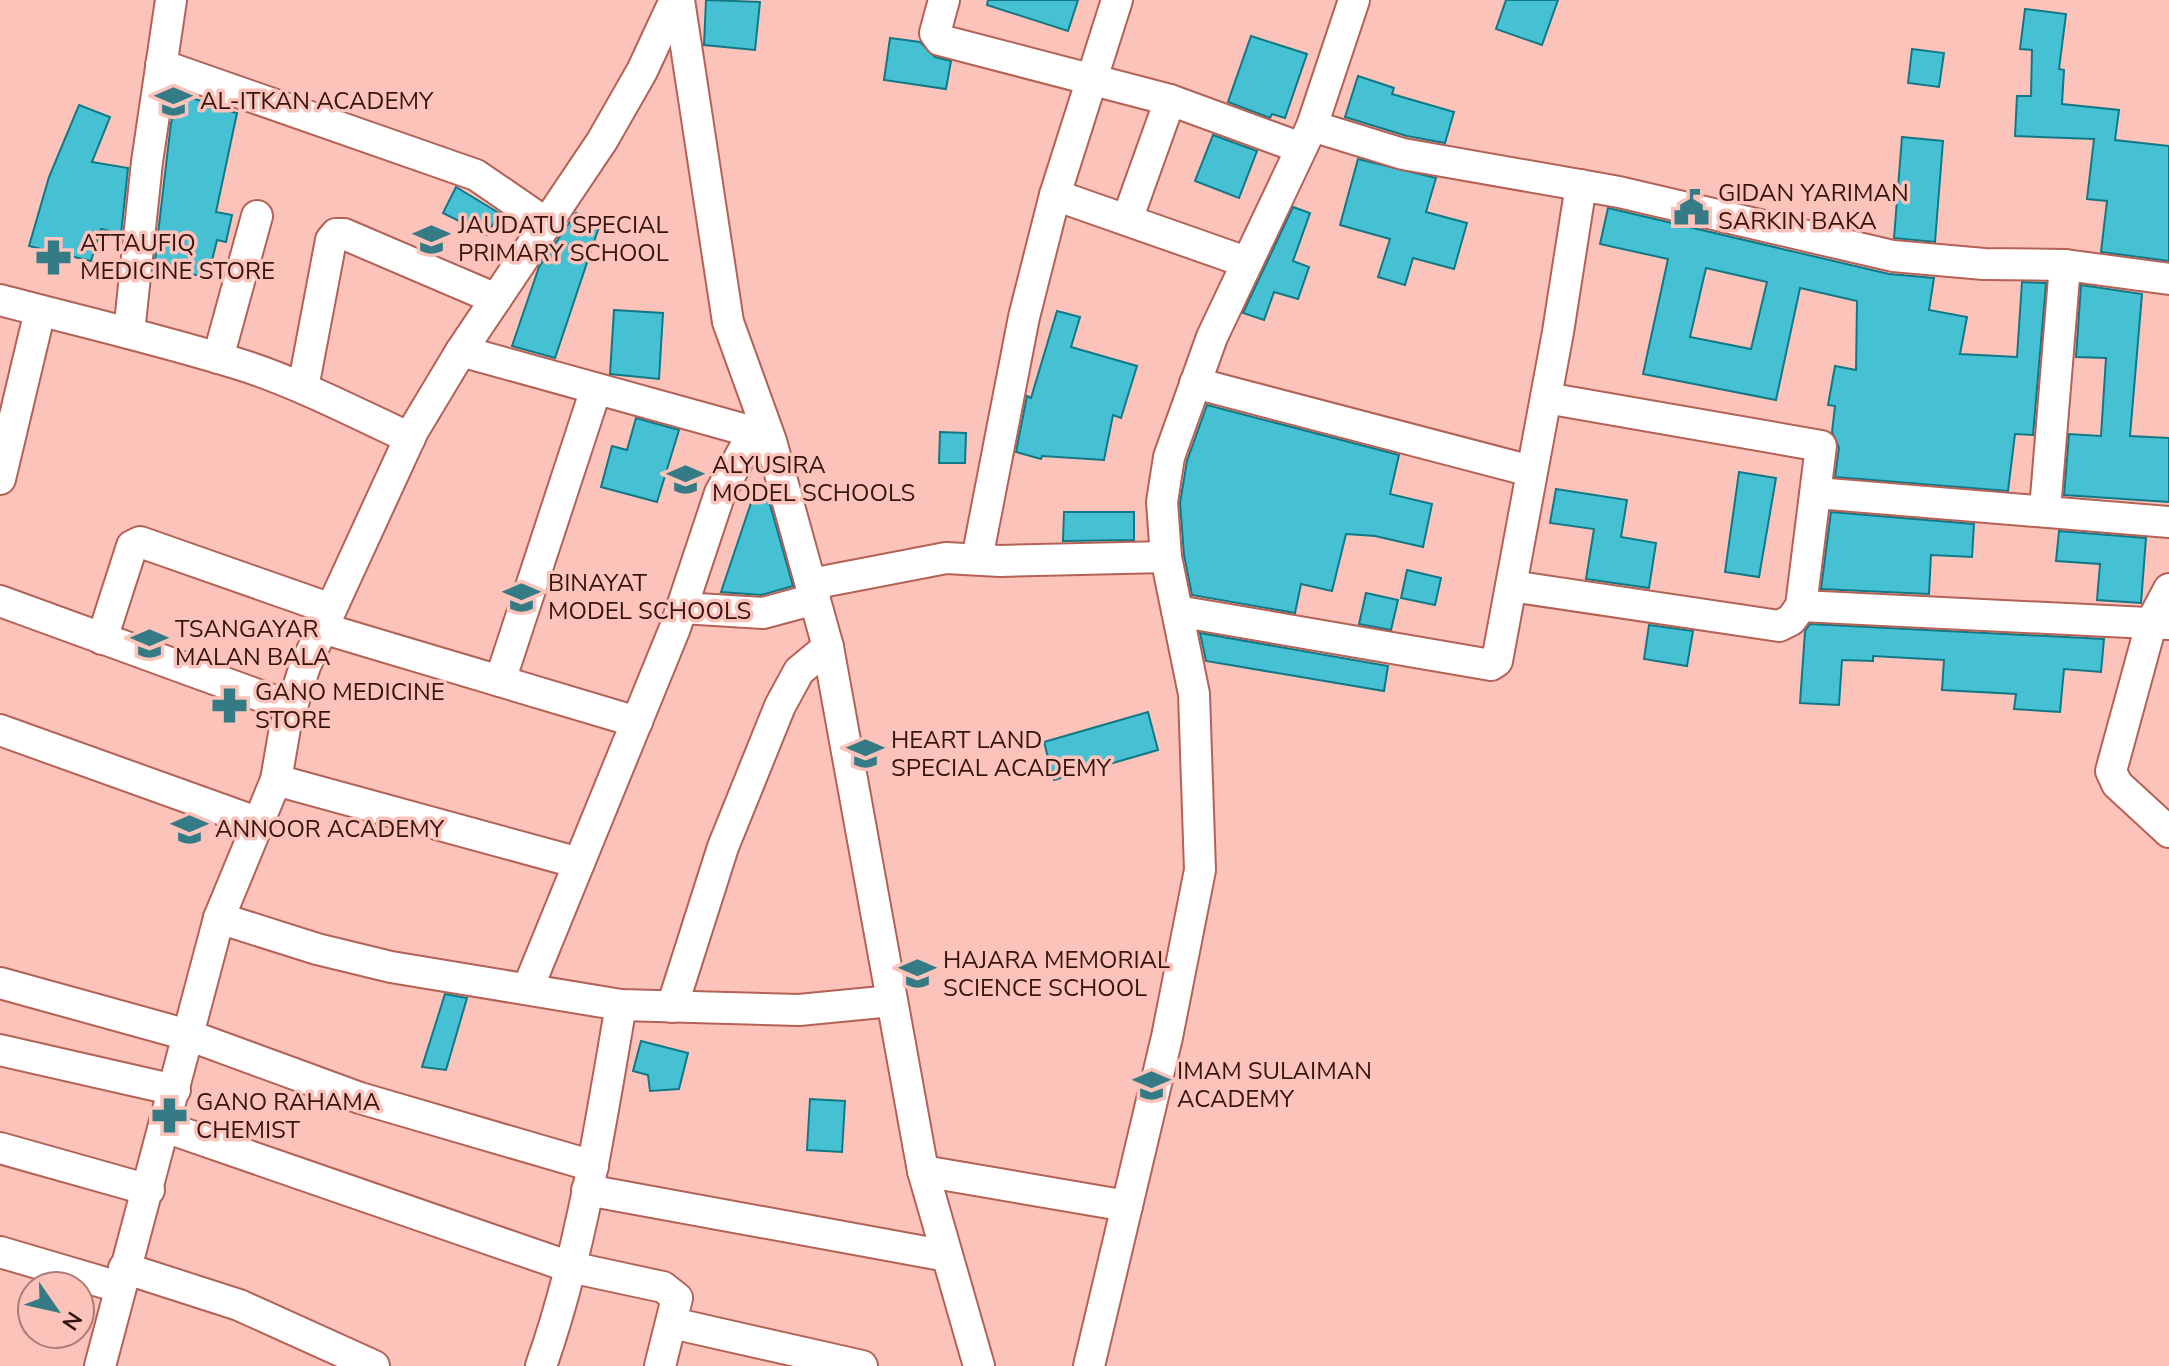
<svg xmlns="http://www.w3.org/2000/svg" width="2169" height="1366" viewBox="0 0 2169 1366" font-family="'Nunito Sans',sans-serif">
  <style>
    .building { fill: #46c0d3; stroke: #117886; stroke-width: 2; fill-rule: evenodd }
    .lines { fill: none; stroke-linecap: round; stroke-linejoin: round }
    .minor-casing { stroke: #b46156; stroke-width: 34 }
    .minor { stroke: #fff; stroke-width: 30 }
    .labels { text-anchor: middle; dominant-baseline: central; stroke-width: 7; stroke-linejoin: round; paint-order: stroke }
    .poi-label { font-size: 24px; fill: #361511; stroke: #fbc3ba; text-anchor: start }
  </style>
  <rect width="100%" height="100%" fill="#fbc3ba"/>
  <!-- building -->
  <g class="building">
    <path d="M706,0L760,2L755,50L704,45Z"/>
    <path d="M988,0H1078L1068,31L987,5Z"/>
    <path d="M1506,0H1558L1542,45L1496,29Z"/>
    <path d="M2025,9L2066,14L2059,69L2064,70L2062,104L2119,110L2115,140L2169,146V261L2101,252L2107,201L2087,199L2094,139L2015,136L2017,96H2031L2032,50L2020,49Z"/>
    <path d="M1251,36L1307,54L1285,118L1272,114L1270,118L1228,102Z"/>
    <path d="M890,38L920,42L935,57L951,61L946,89L884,80Z"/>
    <path d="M1912,49L1944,53L1939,87L1908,83Z"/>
    <path d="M1358,76L1394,88L1392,94L1454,112L1445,143L1407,136L1345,117Z"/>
    <path d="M180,95L209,103L208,107L237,113L216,212L232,215L226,242L217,240L208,277L154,268L171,123Z"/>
    <path d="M79,105L110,117L92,162L128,168L121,234L101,229L91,261L29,246L49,177Z"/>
    <path d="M1213,135L1257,151L1239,198L1195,181Z"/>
    <path d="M1902,137L1943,141L1935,242L1894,238Z"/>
    <path d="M1358,159L1436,178L1426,212L1467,223L1454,269L1413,258L1405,285L1378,277L1390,239L1340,225Z"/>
    <path d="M456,187L499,213L487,235L443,213Z"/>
    <path d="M1293,207L1310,213L1293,261L1309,267L1298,299L1274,292L1264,320L1243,313Z"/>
    <path d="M1608,208L1889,274L1934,278L1929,310L1967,317L1960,354L2017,357L2022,282L2046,283L2033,435L2015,434L2008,491L1835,477L1839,448L1832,432L1835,406L1828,405L1835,366L1856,370L1857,301L1800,288L1776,400L1643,374L1668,259L1600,244ZM1706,268L1767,282L1751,349L1690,337Z"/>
    <path d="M576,213L601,221L555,358L512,346L539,267Z"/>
    <path d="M2081,285L2142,294L2130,436L2169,438V502L2064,495L2069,434L2101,436L2106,358L2076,357Z"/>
    <path d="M614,310L663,313L659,379L610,374Z"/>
    <path d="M1057,311L1080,317L1071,347L1137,366L1121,418L1113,415L1104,460L1042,456L1041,459L1016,452L1027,396L1031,398Z"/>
    <path d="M1207,405L1399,455L1390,494L1432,504L1423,547L1375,536L1346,534L1332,591L1301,584L1295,613L1192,595L1184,555L1180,503L1187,461Z"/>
    <path d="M636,418L679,430L657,502L601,487L612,446L627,450Z"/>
    <path d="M940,432L966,433L965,463H939Z"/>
    <path d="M1739,472L1776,478L1759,577L1725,572Z"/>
    <path d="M1556,489L1627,500L1621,537L1656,543L1649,588L1586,579L1594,529L1550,523Z"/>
    <path d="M752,500L769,501L793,586L761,595L721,592Z"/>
    <path d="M1064,512H1134V540L1063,541Z"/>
    <path d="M1831,512L1974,524L1972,557L1931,555L1929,594L1821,589Z"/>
    <path d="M2059,531L2146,538L2141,603L2097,600L2100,564L2056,561Z"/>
    <path d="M1407,570L1441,578L1435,605L1401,598Z"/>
    <path d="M1366,593L1398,600L1391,630L1359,624Z"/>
    <path d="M1810,624L2104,639L2101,672L2064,669L2060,712L2014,709L2016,694L1942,690L1944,660L1873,656V661L1842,660L1839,705L1800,703L1805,631Z"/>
    <path d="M1649,625L1693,631L1687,666L1644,659Z"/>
    <path d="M1200,633L1388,666L1384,691L1206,661Z"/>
    <path d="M1148,712L1158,750L1054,780L1044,742Z"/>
    <path d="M445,994L467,998L446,1070L422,1067Z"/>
    <path d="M641,1041L688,1053L679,1089L650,1091L648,1075L633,1071Z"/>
    <path d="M810,1099L845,1101L842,1152L807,1150Z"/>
  </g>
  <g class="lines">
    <defs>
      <g id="minor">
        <path d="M679,0L728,322L771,441L828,647L923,1171L979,1366"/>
        <path d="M944,0L935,33L940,40L1170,100L1301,148"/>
        <path d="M161,65L476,175L546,223"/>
        <path d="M1312,126L1403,154L1619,192L1893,256L1984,264L2065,265L2169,279"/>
        <path d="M1055,195L1246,262"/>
        <path d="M1127,220L1170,100"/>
        <path d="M0,300C83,322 166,341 248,367C304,386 356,413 410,438"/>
        <path d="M129,333L147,162L171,0"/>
        <path d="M461,351L753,432"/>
        <path d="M218,358L257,216"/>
        <path d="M1195,383L1531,471"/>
        <path d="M303,388L331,240L336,234H344L496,299"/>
        <path d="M0,479L40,311"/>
        <path d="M1816,493L2169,522"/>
        <path d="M2045,510L2065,265"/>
        <path d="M977,559L1024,317L1055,195L1117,0"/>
        <path d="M811,584L946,558L1000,561L1166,557"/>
        <path d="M1511,586L1779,626L1791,620L1801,606L1821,446L1546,398"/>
        <path d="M2169,589L2152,621L2111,771L2117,784L2169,832"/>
        <path d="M0,601L291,707"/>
        <path d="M1801,606L2169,624"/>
        <path d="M682,608L763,613L815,599"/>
        <path d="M1177,611L1491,665L1497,661L1558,332L1581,185"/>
        <path d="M322,628L637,722"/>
        <path d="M102,639L132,546L140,542L331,609"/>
        <path d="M500,681L596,389"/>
        <path d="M0,730L259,823"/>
        <path d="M276,780L579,863"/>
        <path d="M219,918L317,949L391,967L621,1005L799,1010L892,1001"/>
        <path d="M0,983L188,1035L360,1098L593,1166"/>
        <path d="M528,988L675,628L720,493L762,417"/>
        <path d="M672,1007L723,847L780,706L799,671L828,647"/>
        <path d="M0,1050L175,1090"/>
        <path d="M165,1127L570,1267L663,1287L677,1298L660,1366"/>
        <path d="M0,1148L149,1190"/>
        <path d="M923,1171L1127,1206"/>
        <path d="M587,1190L947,1256"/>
        <path d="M0,1252L119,1287"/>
        <path d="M124,1268L239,1305L374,1366"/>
        <path d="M672,1323L862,1366"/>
        <path d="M100,1366L219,918L276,780L285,728L305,666L413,431L461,351L602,141L642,71L675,0"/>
        <path d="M541,1366C582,1250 600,1126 621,1005"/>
        <path d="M1089,1366L1167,1037L1200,870L1194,694L1166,557L1162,502L1169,457L1212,337L1312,126L1354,0"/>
      </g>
    </defs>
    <!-- minor casing -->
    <use href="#minor" class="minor-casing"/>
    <!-- minor -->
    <use href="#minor" class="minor"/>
  </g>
  <!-- icons -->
  <defs>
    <symbol id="school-bare" viewBox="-9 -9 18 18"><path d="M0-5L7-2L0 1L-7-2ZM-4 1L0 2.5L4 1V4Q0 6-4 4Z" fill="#347b86" stroke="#fbc3ba" stroke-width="2.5" paint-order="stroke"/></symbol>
    <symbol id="civic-bare" viewBox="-9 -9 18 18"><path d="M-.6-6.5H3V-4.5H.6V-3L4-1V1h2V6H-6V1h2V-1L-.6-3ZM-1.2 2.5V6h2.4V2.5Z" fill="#347b86" stroke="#fbc3ba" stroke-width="2.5" paint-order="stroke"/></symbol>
    <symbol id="pharmacy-bare" viewBox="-9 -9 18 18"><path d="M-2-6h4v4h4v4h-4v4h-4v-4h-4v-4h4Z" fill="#347b86" stroke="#fbc3ba" stroke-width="2.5" paint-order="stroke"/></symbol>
  </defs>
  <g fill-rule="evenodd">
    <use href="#school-bare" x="148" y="76" width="51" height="51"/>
    <use href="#civic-bare" x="1666" y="182" width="51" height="51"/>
    <use href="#school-bare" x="406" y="214" width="51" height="51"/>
    <use href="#pharmacy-bare" x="28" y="232" width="51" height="51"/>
    <use href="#school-bare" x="660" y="454" width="51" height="51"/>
    <use href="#school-bare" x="496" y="572" width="51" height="51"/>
    <use href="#school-bare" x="124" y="618" width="51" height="51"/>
    <use href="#pharmacy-bare" x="204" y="680" width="51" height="51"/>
    <use href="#school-bare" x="840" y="728" width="51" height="51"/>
    <use href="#school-bare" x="164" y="804" width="51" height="51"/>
    <use href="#school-bare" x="892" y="948" width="51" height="51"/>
    <use href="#school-bare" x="1126" y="1060" width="51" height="51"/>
    <use href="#pharmacy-bare" x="144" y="1090" width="51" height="51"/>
  </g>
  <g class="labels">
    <!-- poi labels -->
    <g class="poi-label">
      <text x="200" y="101">AL-ITKAN ACADEMY</text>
      <text x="1718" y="193">GIDAN YARIMAN<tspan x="1718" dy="28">SARKIN BAKA</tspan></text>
      <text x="458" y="225">JAUDATU SPECIAL<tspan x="458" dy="28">PRIMARY SCHOOL</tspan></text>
      <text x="80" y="243">ATTAUFIQ<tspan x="80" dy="28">MEDICINE STORE</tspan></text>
      <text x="712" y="465">ALYUSIRA<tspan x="712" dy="28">MODEL SCHOOLS</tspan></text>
      <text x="548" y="583">BINAYAT<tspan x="548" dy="28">MODEL SCHOOLS</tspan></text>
      <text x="175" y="629">TSANGAYAR<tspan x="175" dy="28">MALAN BALA</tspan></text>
      <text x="255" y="692">GANO MEDICINE<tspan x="255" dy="28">STORE</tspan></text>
      <text x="891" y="740">HEART LAND<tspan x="891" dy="28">SPECIAL ACADEMY</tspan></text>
      <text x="215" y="829">ANNOOR ACADEMY</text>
      <text x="943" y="960">HAJARA MEMORIAL<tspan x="943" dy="28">SCIENCE SCHOOL</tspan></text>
      <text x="1177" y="1071">IMAM SULAIMAN<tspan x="1177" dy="28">ACADEMY</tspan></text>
      <text x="196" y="1102">GANO RAHAMA<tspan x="196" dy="28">CHEMIST</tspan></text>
    </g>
  </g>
  <!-- north arrow -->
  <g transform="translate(56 1310) rotate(124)"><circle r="38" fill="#fbc3ba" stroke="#ac7d76" stroke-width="2"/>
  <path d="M0-6L14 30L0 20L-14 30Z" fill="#347b86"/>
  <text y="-12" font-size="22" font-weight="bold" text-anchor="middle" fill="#361511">N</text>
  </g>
</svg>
